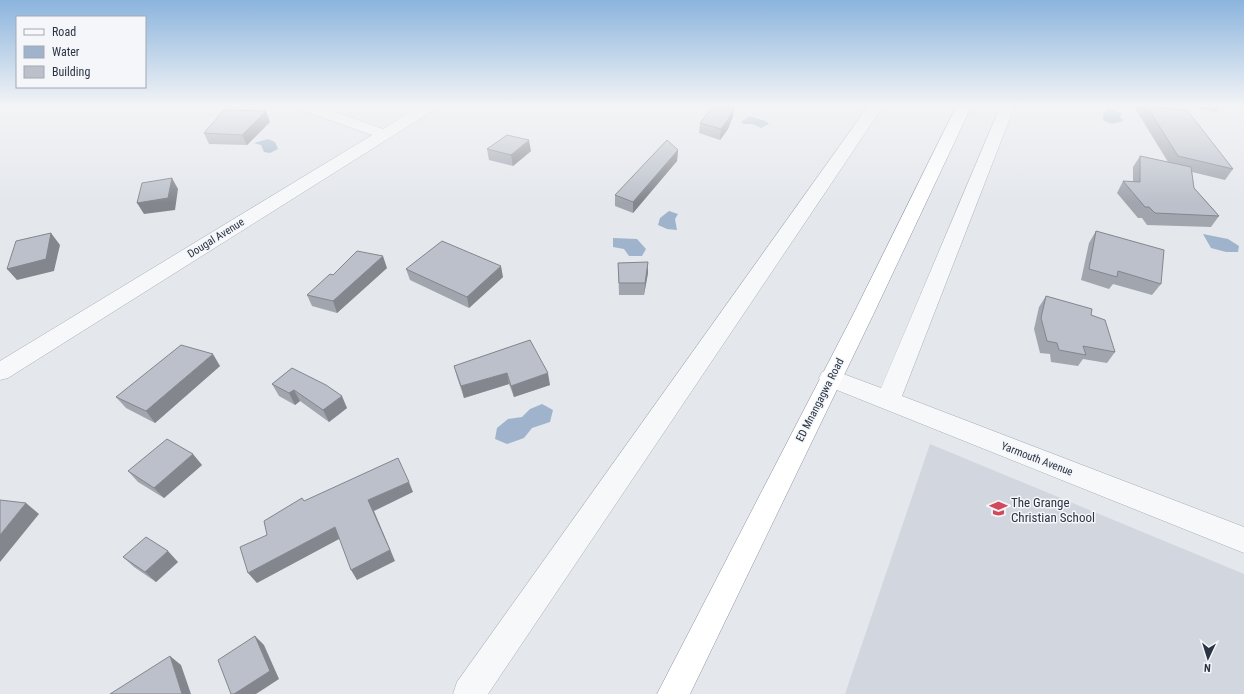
<svg xmlns="http://www.w3.org/2000/svg" width="1244" height="694" viewBox="0 0 1244 694" font-family="'Roboto Condensed',sans-serif">
  <style>
    .built { fill: #d2d6de }
    .water { fill: #9fb4cc }
    .lines { fill: none; stroke-linecap: round; stroke-linejoin: round }
    .minor-casing { stroke: #a9aeb7; stroke-width: 1 }
    .highway-casing { stroke: #8b94a3; stroke-width: 1 }
    .minor { fill: #f7f8fa; fill-rule: evenodd }
    .highway { fill: #fff; fill-rule: evenodd }
    .wall { fill: #a1a5ae }
    .shaded-wall { fill: #83868d }
    .building { fill: #bbc0ca; stroke: #83868d }
    .labels { text-anchor: middle; dominant-baseline: central; stroke-width: 3; stroke-linejoin: round; paint-order: stroke }
    .street-label { font-size: 11px; fill: #2b3445; stroke: #f4f6f9 }
    .near-poi-label { font-size: 13px; fill: #2b3445; stroke: #f4f6f9; text-anchor: start }
  </style>
  <rect width="100%" height="100%" fill="#e4e7ec"/>
  <!-- built -->
  <path class="built" d="M930,444L1244,574V694H845Z"/>
  <!-- water -->
  <g class="water">
    <path d="M1108,109L1122,113L1120,117L1124,120C1115,124 1111,125 1103,120V113Z"/>
    <path d="M749,116L766,121L769,124L761,128L753,124H743L741,122Z"/>
    <path d="M268,139L275,142L278,149L270,153L264,152L261,145L254,143Z"/>
    <path d="M669,211L678,214L675,219L677,230L667,229L658,225L660,218Z"/>
    <path d="M1203,234L1228,239L1239,246L1238,252H1226L1211,248Z"/>
    <path d="M613,238L637,239L646,249L642,256H629L624,249L613,247Z"/>
    <path d="M542,404L553,410L550,422L532,428L524,438L507,444L495,439L497,428L508,419L522,417L530,409Z"/>
  </g>
  <g class="lines">
    <defs>
      <g id="minor">
        <path d="M294,105H316L383,129L421,105H439L437,108L8,378L0,380V361L372,135L296,108Z"/>
        <path d="M869,105H884L488,694H453L457,682Z"/>
        <path d="M1001,105H1015L902,396L1244,527V553L822,384L819,378L822,372L830,369L881,388Z"/>
      </g>
      <path id="highway" d="M957,105H972L874,313L690,694H657L854,313Z"/>
    </defs>
    <!-- minor casing -->
    <use href="#minor" class="minor-casing"/>
    <!-- highway casing -->
    <use href="#highway" class="highway-casing"/>
    <!-- minor -->
    <use href="#minor" class="minor"/>
    <!-- highway -->
    <use href="#highway" class="highway"/>
  </g>
  <!-- wall -->
  <g class="wall">
    <path d="M1133,105H1150V107L1233,169L1225,180L1192,172L1194,188L1219,216L1211,227L1147,225L1142,218H1138L1117,193L1123,181L1133,182V167L1140,156L1168,162Z"/>
    <path d="M1192,105H1220L1216,112L1192,107Z"/>
    <path d="M733,116L728,129L720,140L699,133L700,123Z"/>
    <path d="M270,122L247,145L209,144L204,133Z"/>
    <path d="M487,149L531,151L513,166L489,160Z"/>
    <path d="M678,150L677,161L633,213L615,206V195Z"/>
    <path d="M1096,231L1161,284L1152,295L1113,284L1109,289L1081,280L1089,243Z"/>
    <path d="M648,262V273L644,295H619L618,263Z"/>
    <path d="M387,268L337,313L312,306L307,295L333,275Z"/>
    <path d="M406,269L503,277L469,308L410,280Z"/>
    <path d="M1046,296L1091,315L1115,352L1107,363L1083,359L1078,366L1051,362L1050,354L1040,353L1034,329L1039,307Z"/>
    <path d="M530,340L550,385L514,397L509,384L464,398L457,377L454,366Z"/>
    <path d="M220,366L155,423L126,408L116,397Z"/>
    <path d="M292,368L347,408L329,422L300,401L295,405L279,396L272,384Z"/>
    <path d="M202,465L164,498L138,482L128,471Z"/>
    <path d="M123,557L178,562L156,582L134,567Z"/>
  </g>
  <!-- shaded-wall -->
  <g class="shaded-wall">
    <path d="M734,106L733,116L728,129L720,140L721,129Z"/>
    <path d="M266,111L270,122L247,145L242,135Z"/>
    <path d="M529,140L531,151L513,166L511,155Z"/>
    <path d="M678,150L677,161L633,213V202Z"/>
    <path d="M172,178L178,189L175,210L144,214L137,203Z"/>
    <path d="M51,233L60,245L54,271L17,280L7,269Z"/>
    <path d="M383,256L387,268L337,313L333,301Z"/>
    <path d="M648,262V273L644,295L645,283Z"/>
    <path d="M501,266L503,277L469,308L467,297Z"/>
    <path d="M213,354L220,366L155,423L146,411Z"/>
    <path d="M507,373L509,384L464,398L461,386Z"/>
    <path d="M548,373L550,385L514,397L511,386Z"/>
    <path d="M294,390L300,401L295,405L289,393Z"/>
    <path d="M342,396L347,408L329,422L323,410Z"/>
    <path d="M193,454L202,465L164,498L154,488Z"/>
    <path d="M409,482L413,492L374,511L395,561L357,580L351,570L368,500Z"/>
    <path d="M26,503L39,514L0,562V535Z"/>
    <path d="M335,527L341,538L257,583L248,573Z"/>
    <path d="M168,551L178,562L156,582L145,572Z"/>
    <path d="M255,636L264,645L279,679L256,694H234Z"/>
    <path d="M170,656L181,665L191,694H182Z"/>
  </g>
  <!-- building -->
  <g class="building">
    <path d="M714,105L734,106L729,118L721,129L700,123Z"/>
    <path d="M1146,105H1150V107L1187,110L1233,169L1178,156Z"/>
    <path d="M224,110L266,111L242,135L204,133Z"/>
    <path d="M507,135L529,140L511,155L487,149Z"/>
    <path d="M667,140L678,150L633,202L615,195Z"/>
    <path d="M1140,156L1191,167L1194,188L1219,216L1155,213L1149,207H1145L1123,181L1140,182Z"/>
    <path d="M172,178L168,198L137,203L142,183Z"/>
    <path d="M1096,231L1164,250L1161,284L1118,271L1117,277L1089,269Z"/>
    <path d="M51,233L46,259L7,269L16,241Z"/>
    <path d="M442,241L501,266L467,297L406,269Z"/>
    <path d="M357,251L383,256L333,301L307,295L330,274L333,275Z"/>
    <path d="M648,262L645,283H619L618,263Z"/>
    <path d="M1046,296L1092,309L1091,315L1105,320L1115,352L1083,346L1086,355L1059,350L1057,343L1047,341L1041,318Z"/>
    <path d="M530,340L548,373L511,386L507,373L461,386L454,366Z"/>
    <path d="M181,345L213,354L146,411L116,397Z"/>
    <path d="M292,368L326,385L342,396L323,410L294,390L289,393L272,384Z"/>
    <path d="M167,439L193,454L154,488L128,471Z"/>
    <path d="M398,458L409,482L368,500L390,550L351,570L335,527L248,573L240,547L267,535L264,521L302,498L304,501Z"/>
    <path d="M0,500L26,503L0,535Z"/>
    <path d="M146,537L168,551L145,572L123,557Z"/>
    <path d="M255,636L270,671L234,694H231L218,660Z"/>
    <path d="M170,656L182,694H110Z"/>
  </g>
  <!-- sky -->
  <linearGradient id="sky" x2="0" y2="1"><stop stop-color="#8bb4dd"/><stop offset="0.52" stop-color="#f3f4f6"/><stop offset="1" stop-color="#f3f4f6" stop-opacity="0"/></linearGradient>
  <rect width="1244" height="203" fill="url(#sky)"/>
  <!-- icons -->
  <defs>
    <symbol id="school-bare" viewBox="-9 -9 18 18"><path d="M0-5L7-2L0 1L-7-2ZM-4 1L0 2.5L4 1V4Q0 6-4 4Z" fill="#d1495b" stroke="#f4f6f9" stroke-width="2.5" paint-order="stroke"/></symbol>
  </defs>
  <g fill-rule="evenodd">
    <use href="#school-bare" x="986" y="496" width="25" height="25"/>
  </g>
  <g class="labels">
    <!-- street labels -->
    <g class="street-label">
      <text transform="translate(216 238) rotate(-32)">Dougal Avenue</text>
      <text transform="translate(820 400) rotate(-63)">ED Mnangagwa Road</text>
      <text transform="translate(1037 459) rotate(21)">Yarmouth Avenue</text>
    </g>
    <!-- near-poi labels -->
    <g class="near-poi-label">
      <text x="1011" y="502">The Grange<tspan x="1011" dy="15">Christian School</tspan></text>
    </g>
  </g>
  <!-- legend -->
  <rect x="16" y="16" width="130" height="72" fill="#f4f6f9" stroke="#a4a8b1"/>
  <rect x="24" y="29" width="20" height="6" fill="#f7f8fa" stroke="#a4a8b1"/>
  <text x="52" y="36" font-size="12" fill="#2b3445">Road</text>
  <rect x="24" y="46" width="20" height="12" fill="#9fb4cc" stroke="#a4a8b1"/>
  <text x="52" y="56" font-size="12" fill="#2b3445">Water</text>
  <rect x="24" y="66" width="20" height="12" fill="#bbc0ca" stroke="#a4a8b1"/>
  <text x="52" y="76" font-size="12" fill="#2b3445">Building</text>
  <!-- north arrow -->
  <g transform="translate(1208 658) rotate(184)" stroke="#f4f6f9" stroke-width="3" paint-order="stroke">
  <path d="M0-3L7 15L0 10L-7 15Z" fill="#2b3445"/>
  <text y="-6" font-size="11" font-weight="bold" text-anchor="middle" fill="#2b3445">N</text>
  </g>
</svg>
